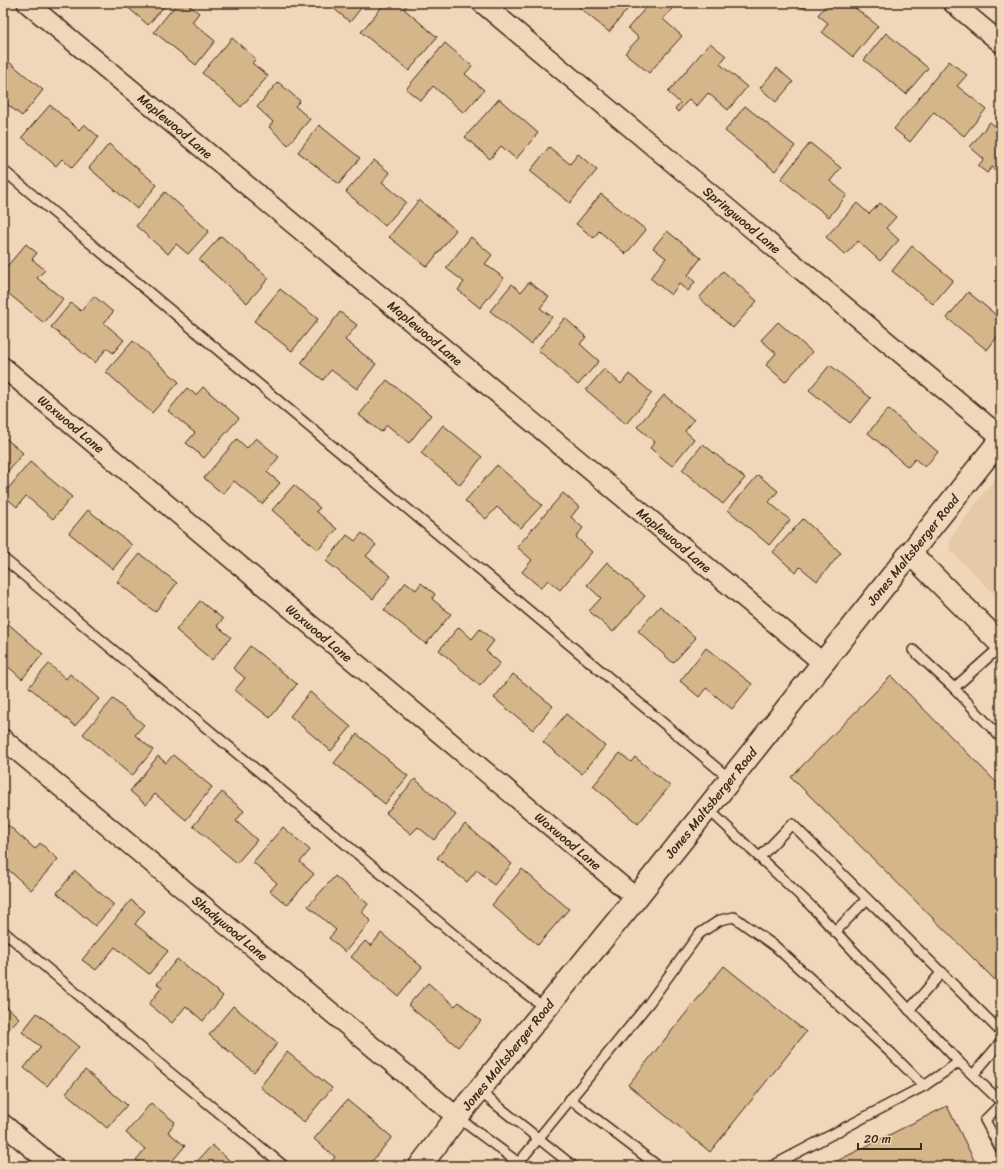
<svg xmlns="http://www.w3.org/2000/svg" width="1004" height="1169" viewBox="0 0 1004 1169" font-family="Sriracha,sans-serif">
  <style>
    .built { fill: #e6caa8 }
    .building { fill: #d5b58a; stroke: #3b2a1e }
    .lines { fill: none; stroke-linecap: round; stroke-linejoin: round }
    .service-casing { stroke: #3b2a1e; stroke-width: 12 }
    .minor-casing { stroke: #3b2a1e; stroke-width: 22 }
    .secondary-casing { stroke: #3b2a1e; stroke-width: 25 }
    .service { stroke: #f1d7b9; stroke-width: 9 }
    .minor { stroke: #f1d7b9; stroke-width: 19 }
    .secondary { stroke: #f1d7b9; stroke-width: 22 }
    .labels { text-anchor: middle; dominant-baseline: central; stroke-width: 3; stroke-linejoin: round; paint-order: stroke }
    .street-label { font-size: 13px; fill: #3b2a1e; stroke: #f1d7b9 }
  </style>
  <rect width="100%" height="100%" fill="#f1d7b9"/>
  <filter id="ink" filterUnits="userSpaceOnUse"><feTurbulence type="fractalNoise" baseFrequency=".025" numOctaves="2"/><feDisplacementMap in="SourceGraphic" scale="8" xChannelSelector="R" yChannelSelector="G"/><feConvolveMatrix kernelMatrix="1 2 1 2 8 2 1 2 1" color-interpolation-filters="sRGB"/></filter>
  <g filter="url(#ink)">
    <!-- built -->
    <path class="built" d="M1001,470V601L950,550V542L951,537Z"/>
    <!-- building -->
    <g class="building">
      <path d="M123,3H167L148,25Z"/>
      <path d="M177,3H186L199,13L192,22L215,41L196,65L154,32Z"/>
      <path d="M327,3H365L350,22Z"/>
      <path d="M385,3H409L404,9L437,37L409,71L361,32Z"/>
      <path d="M574,3H627L630,6L609,32Z"/>
      <path d="M650,3H664L672,9L663,19L682,36L649,73L625,53L639,38L628,28Z"/>
      <path d="M796,3H809L804,9Z"/>
      <path d="M828,3H849L878,26L853,57L822,32L828,23L818,15Z"/>
      <path d="M886,33L928,68L906,94L864,60Z"/>
      <path d="M232,38L256,59L252,63L268,76L241,107L202,73Z"/>
      <path d="M445,43L472,66L465,74L484,90L464,113L433,86L421,101L406,89Z"/>
      <path d="M710,43L726,56L720,64L747,87L728,110L708,93L697,106L689,99L678,112L675,109L680,103L668,92Z"/>
      <path d="M3,57L43,90L22,116L3,101Z"/>
      <path d="M949,61L967,75L957,86L986,109L964,136L934,112L910,142L894,129Z"/>
      <path d="M777,68L793,82L776,102L760,88Z"/>
      <path d="M278,82L300,101L295,106L310,119L288,145L269,127L273,122L257,107Z"/>
      <path d="M499,99L538,133L516,159L501,146L490,159L465,137Z"/>
      <path d="M50,105L79,130L84,124L99,137L72,168L62,159L56,166L22,137Z"/>
      <path d="M745,106L795,146L775,171L725,131Z"/>
      <path d="M990,122L1001,131V175L992,167L987,173L978,166L984,159L970,147Z"/>
      <path d="M319,125L360,158L339,184L298,152Z"/>
      <path d="M810,143L841,168L830,181L847,195L829,217L781,179Z"/>
      <path d="M109,144L157,185L137,209L89,168Z"/>
      <path d="M549,147L570,164L578,154L597,170L570,203L530,171Z"/>
      <path d="M374,160L390,173L382,182L406,202L385,226L346,192Z"/>
      <path d="M165,192L209,231L188,254L176,244L168,254L136,226Z"/>
      <path d="M601,194L646,230L626,254L599,231L594,238L576,224Z"/>
      <path d="M419,200L456,230L427,267L389,237Z"/>
      <path d="M857,203L869,214L880,203L896,217L886,228L899,240L880,261L858,241L845,255L826,237Z"/>
      <path d="M667,231L701,258L688,275L695,282L688,291L679,284L671,295L650,278L666,258L653,248Z"/>
      <path d="M221,236L269,278L247,303L199,260Z"/>
      <path d="M471,237L492,255L485,264L504,278L480,308L458,290L464,282L446,268Z"/>
      <path d="M26,244L37,253L32,259L45,270L37,278L63,299L44,323L3,289V271Z"/>
      <path d="M912,246L953,280L933,304L892,271Z"/>
      <path d="M3,247L8,251L3,257Z"/>
      <path d="M723,271L757,301L733,328L699,298Z"/>
      <path d="M529,282L549,297L540,308L552,317L531,344L490,311L512,284L521,292Z"/>
      <path d="M280,289L318,319L292,351L254,321Z"/>
      <path d="M968,292L1001,319V332L987,350L947,318Z"/>
      <path d="M94,296L113,312L104,323L124,340L113,353L107,348L95,363L51,327L71,303L81,311Z"/>
      <path d="M340,312L357,325L345,340L376,364L357,389L331,370L323,380L301,363Z"/>
      <path d="M565,318L586,337L580,344L599,361L578,385L538,350Z"/>
      <path d="M778,322L812,352L785,382L766,365L776,353L761,340Z"/>
      <path d="M133,341L179,382L152,413L106,372Z"/>
      <path d="M830,365L871,398L850,423L809,390Z"/>
      <path d="M604,369L621,384L629,374L652,393L626,424L586,390Z"/>
      <path d="M387,380L431,415L409,443L387,425L381,432L359,415Z"/>
      <path d="M203,387L239,418L204,458L186,443L195,433L168,411L187,388L196,395Z"/>
      <path d="M664,395L694,420L685,431L694,439L672,466L650,448L655,442L637,427Z"/>
      <path d="M888,409L938,452L925,467L915,459L908,467L868,433Z"/>
      <path d="M443,425L482,457L460,485L421,453Z"/>
      <path d="M3,436L23,453L3,477Z"/>
      <path d="M256,438L279,457L267,472L280,483L262,504L234,481L223,494L204,478L237,439L247,448Z"/>
      <path d="M703,444L745,478L723,504L682,470Z"/>
      <path d="M30,462L72,497L53,519L26,496L17,507L3,495Z"/>
      <path d="M497,465L542,505L521,528L497,507L486,519L465,501Z"/>
      <path d="M758,475L778,491L769,502L790,520L769,545L728,510Z"/>
      <path d="M294,485L320,508L316,511L337,529L318,550L272,510Z"/>
      <path d="M563,493L579,507L571,517L583,528L576,537L592,552L560,590L548,580L541,588L522,572L532,560L517,547Z"/>
      <path d="M88,510L132,545L113,569L69,533Z"/>
      <path d="M803,519L841,553L817,581L800,567L796,573L773,552Z"/>
      <path d="M362,533L376,545L366,556L391,576L373,599L326,561L347,535L355,541Z"/>
      <path d="M140,554L177,583L155,612L117,582Z"/>
      <path d="M607,562L645,596L613,632L589,611L601,598L587,585Z"/>
      <path d="M406,582L416,590L421,583L435,594L432,599L451,614L426,644L384,610Z"/>
      <path d="M200,601L223,619L217,626L231,637L212,660L176,630Z"/>
      <path d="M660,606L696,638L673,663L638,631Z"/>
      <path d="M5,621L43,654L22,679L3,662V623Z"/>
      <path d="M459,627L472,639L480,629L494,641L486,651L500,663L480,686L439,650Z"/>
      <path d="M250,646L297,684L270,718L235,690L245,678L233,668Z"/>
      <path d="M706,648L752,684L732,709L706,688L699,697L680,681Z"/>
      <path d="M49,664L66,679L70,674L99,699L75,726L29,687Z"/>
      <path d="M513,674L553,706L533,730L494,698Z"/>
      <path d="M891,676L1001,787V986L791,777Z"/>
      <path d="M310,692L351,727L331,751L290,716Z"/>
      <path d="M113,699L144,725L135,735L153,750L132,776L83,734Z"/>
      <path d="M566,714L605,746L582,774L543,742Z"/>
      <path d="M357,734L408,776L385,804L334,763Z"/>
      <path d="M620,753L631,762L635,757L670,786L638,824L593,786Z"/>
      <path d="M173,755L212,787L186,820L155,794L146,805L130,791L158,756L166,763Z"/>
      <path d="M415,779L456,815L434,840L418,827L411,834L386,813Z"/>
      <path d="M222,792L244,811L236,821L257,840L237,863L193,826Z"/>
      <path d="M465,824L512,864L494,885L477,870L467,882L437,858Z"/>
      <path d="M8,825L35,849L40,843L58,859L31,890L3,865V831Z"/>
      <path d="M283,827L310,850L300,862L314,874L287,905L270,891L277,883L253,862Z"/>
      <path d="M522,869L569,909L538,945L492,905Z"/>
      <path d="M75,871L114,905L95,926L57,893Z"/>
      <path d="M335,876L368,904L362,912L371,921L345,952L329,938L336,930L308,906Z"/>
      <path d="M131,900L145,911L135,924L168,951L149,974L115,947L96,970L82,960Z"/>
      <path d="M381,933L422,967L398,996L351,957L365,941L371,946Z"/>
      <path d="M177,959L223,996L203,1021L186,1006L172,1023L149,1004L162,987L157,984Z"/>
      <path d="M724,966L806,1032L710,1152L628,1085Z"/>
      <path d="M428,983L455,1006L459,1002L481,1021L458,1047L408,1005Z"/>
      <path d="M3,1003L19,1018L3,1036Z"/>
      <path d="M233,1006L278,1043L254,1072L209,1035Z"/>
      <path d="M37,1013L79,1047L47,1086L24,1068L41,1047L22,1032Z"/>
      <path d="M287,1052L332,1088L304,1122L260,1087Z"/>
      <path d="M85,1070L127,1105L107,1128L66,1093Z"/>
      <path d="M347,1100L392,1137L368,1166H336L331,1162L335,1157L314,1139Z"/>
      <path d="M151,1103L175,1122L168,1132L185,1146L168,1166H144L136,1160L145,1149L126,1133Z"/>
      <path d="M947,1106L977,1166H827Z"/>
      <path d="M212,1145L236,1166H193Z"/>
    </g>
    <g class="lines">
      <defs>
        <g id="service">
          <path d="M3,170L730,779"/>
          <path d="M3,558L512,983L545,1008"/>
          <path d="M1001,646L954,688L1001,738"/>
          <path d="M913,650L954,688"/>
          <path d="M707,808L811,906L959,1062L924,1086"/>
          <path d="M760,857L792,824L1001,1032"/>
          <path d="M3,931L167,1070L284,1166"/>
          <path d="M835,932L867,899"/>
          <path d="M909,1010L942,972"/>
          <path d="M959,1062L1001,1102"/>
          <path d="M973,1075L1001,1042"/>
          <path d="M479,1091L573,1166"/>
          <path d="M570,1099L658,1166"/>
          <path d="M1001,1104L985,1120L1001,1150"/>
          <path d="M457,1117L523,1166"/>
          <path d="M516,1166L649,1003L699,934L720,920L734,917L776,947L891,1053L924,1086L772,1166"/>
        </g>
        <g id="minor">
          <path d="M27,3L823,663"/>
          <path d="M482,3L1001,437"/>
          <path d="M953,3L1001,43"/>
          <path d="M3,367L636,898"/>
          <path d="M3,739L457,1117"/>
          <path d="M3,1124L53,1166"/>
        </g>
        <g id="secondary">
          <path d="M910,553L1001,644"/>
          <path d="M420,1166L457,1117L636,898L1001,439"/>
        </g>
      </defs>
      <!-- service casing -->
      <use href="#service" class="service-casing"/>
      <!-- minor casing -->
      <use href="#minor" class="minor-casing"/>
      <!-- secondary casing -->
      <use href="#secondary" class="secondary-casing"/>
      <!-- service -->
      <use href="#service" class="service"/>
      <!-- minor -->
      <use href="#minor" class="minor"/>
      <!-- secondary -->
      <use href="#secondary" class="secondary"/>
    </g>
  </g>
  <g class="labels">
    <!-- street labels -->
    <g class="street-label">
      <text transform="translate(175 126) rotate(40)">Maplewood Lane</text>
      <text transform="translate(742 220) rotate(40)">Springwood Lane</text>
      <text transform="translate(425 333) rotate(40)">Maplewood Lane</text>
      <text transform="translate(71 424) rotate(40)">Waxwood Lane</text>
      <text transform="translate(674 540) rotate(40)">Maplewood Lane</text>
      <text transform="translate(913 550) rotate(-51)">Jones Maltsberger Road</text>
      <text transform="translate(319 633) rotate(40)">Waxwood Lane</text>
      <text transform="translate(711 803) rotate(-51)">Jones Maltsberger Road</text>
      <text transform="translate(568 841) rotate(40)">Waxwood Lane</text>
      <text transform="translate(230 928) rotate(40)">Shadywood Lane</text>
      <text transform="translate(508 1055) rotate(-51)">Jones Maltsberger Road</text>
    </g>
  </g>
  <!-- margin -->
  <rect width="1004" height="1169" fill="none" stroke="#f1d7b9" stroke-width="16"/>
  <rect x="8" y="8" width="988" height="1153" fill="none" stroke="#3b2a1e" stroke-width="1.5" filter="url(#ink)"/>
  <!-- scale -->
  <path d="M858 1143v6h63v-6" fill="none" stroke="#3b2a1e" stroke-width="2"/>
  <text x="864" y="1143" font-size="12" fill="#3b2a1e" stroke="#f1d7b9" stroke-width="3" paint-order="stroke">20 m</text>
</svg>
